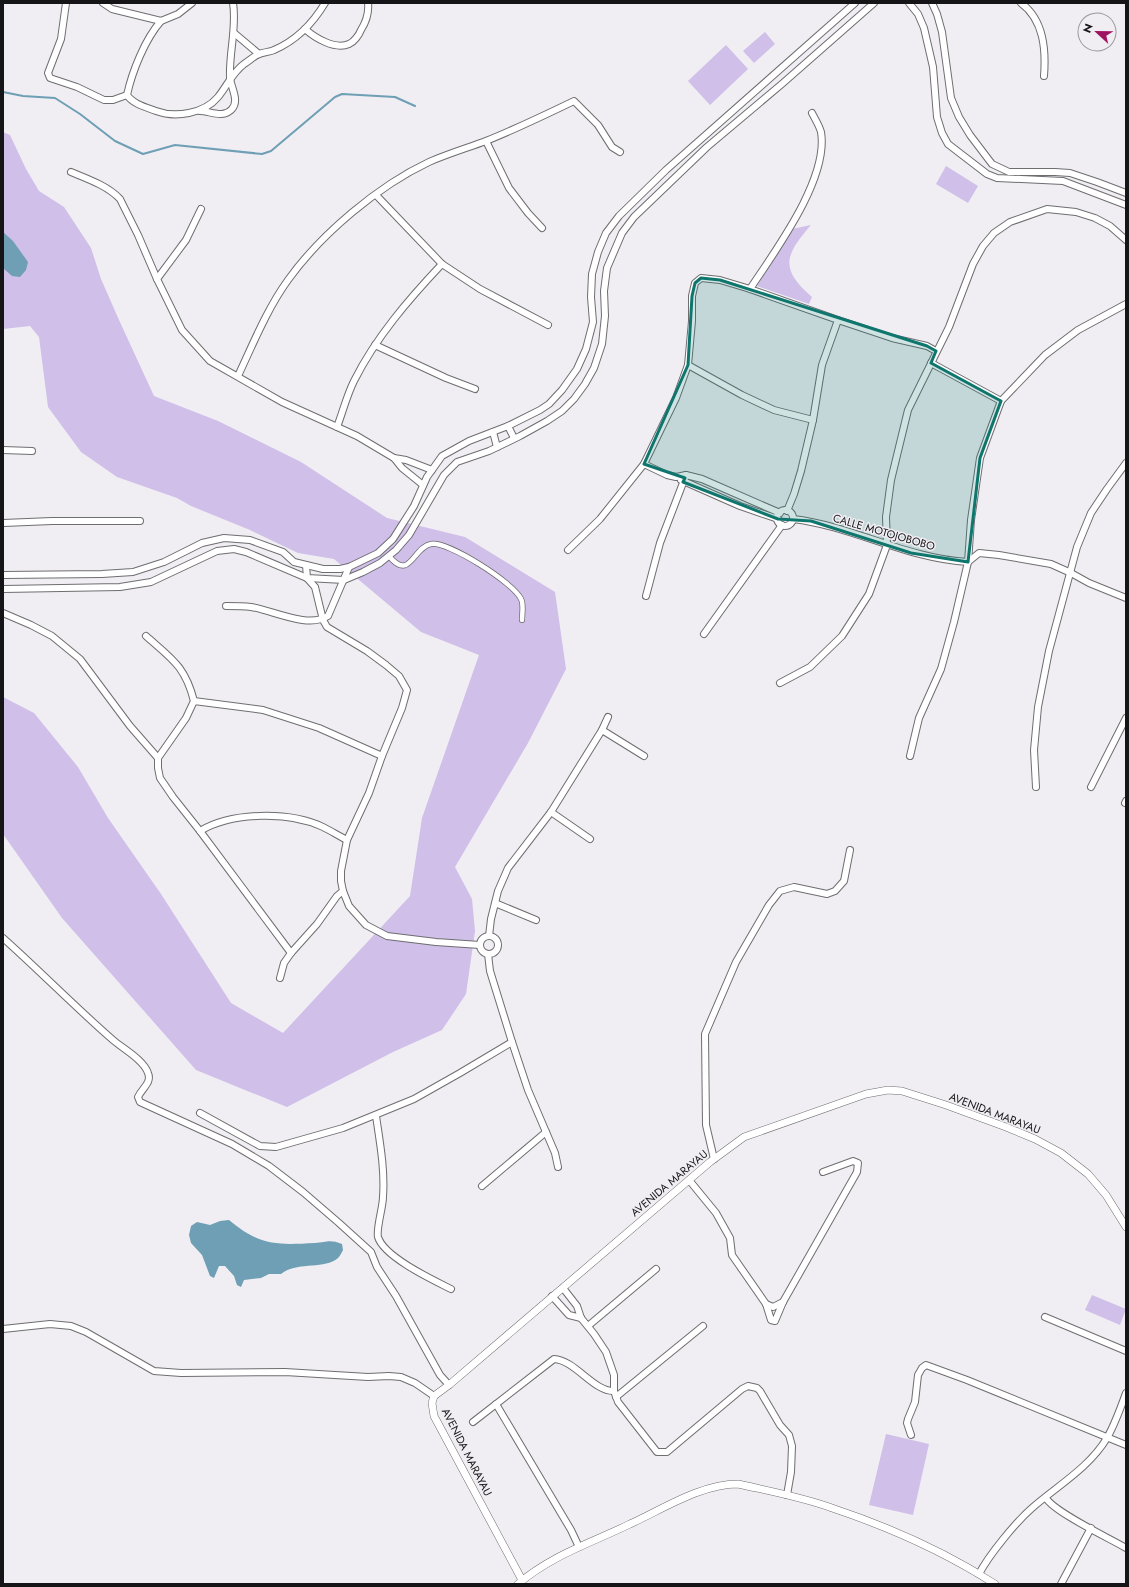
<svg xmlns="http://www.w3.org/2000/svg" width="1129" height="1587" viewBox="0 0 1129 1587" font-family="Jost,sans-serif">
  <style>
    .green { fill: #cfbfe9 }
    .water { fill: #6e9fb4 }
    .lines { fill: none; stroke-linecap: round; stroke-linejoin: round }
    .stream { stroke: #6e9fb4; stroke-width: 2 }
    .pedestrian-casing { stroke: #6e6d70; stroke-width: 6 }
    .minor-casing { stroke: #6e6d70; stroke-width: 8 }
    .tertiary-casing { stroke: #6e6d70; stroke-width: 8 }
    .pedestrian { stroke: #fff; stroke-width: 4.5 }
    .minor { stroke: #fff; stroke-width: 6 }
    .tertiary { stroke: #fff; stroke-width: 7 }
    .marked { fill: #0f766e; fill-opacity: 0.2; stroke: #0f766e; stroke-width: 3; stroke-linejoin: round }
    .labels { text-anchor: middle; dominant-baseline: central; stroke-width: 3; stroke-linejoin: round; paint-order: stroke }
    .street-label { font-size: 11px; fill: #151416; stroke: #f0eef3 }
  </style>
  <rect width="100%" height="100%" fill="#f0eef3"/>
  <!-- green -->
  <g class="green">
    <path d="M765,32L775,44L754,63L743,51Z"/>
    <path d="M726,45L748,69L710,105L688,81Z"/>
    <path d="M3,132L10,135L26,169L39,191L64,207L91,248L101,279L119,320L154,396L218,421L301,462L387,518L465,537L555,592L566,669L528,743L455,867L472,899L475,931L466,994L442,1030L393,1052L287,1107L196,1070L62,918L3,834V697L34,713L78,767L108,818L161,894L231,1003L283,1033L410,896L422,818L479,655L421,632L334,559L298,553L250,530L191,506L177,498L117,477L81,452L48,407L39,337L30,326L3,329Z"/>
    <path d="M946,166L978,186L968,203L936,184Z"/>
    <path d="M811,225C784,256 780,269 812,297L809,304L757,286L792,229Z"/>
    <path d="M1092,1295L1126,1309L1120,1325L1085,1310Z"/>
    <path d="M886,1434L929,1444L913,1515L869,1505Z"/>
  </g>
  <!-- water -->
  <g class="water">
    <path d="M3,232L13,241L28,262L26,270L20,277L12,276L3,268Z"/>
    <path d="M229,1220C260,1246 277,1245 315,1243C327,1242 330,1239 342,1244L343,1250C342,1252 340,1256 338,1258C324,1270 297,1261 281,1274H269L261,1278L244,1280L241,1287L237,1285L234,1276L225,1266H219L214,1278L210,1276L202,1255L191,1243L189,1235L191,1226L197,1222L210,1225L220,1221Z"/>
  </g>
  <g class="lines">
    <!-- stream -->
    <path class="stream" d="M3,92L23,96L55,98L80,114L115,141L143,154L175,145L262,154L271,151L335,97L342,94L395,97L415,106"/>
    <defs>
      <path id="pedestrian" d="M389,556C410,582 413,547 431,544C448,541 514,583 521,599C524,604 522,614 522,620"/>
      <g id="minor">
        <path d="M66,3L61,39L48,73L50,78L77,87L104,100H113L127,95"/>
        <path d="M103,3L112,9L161,21L178,14L192,3"/>
        <path d="M909,3L918,14L924,28L933,67L937,117L942,133L948,144L987,174L997,178L1063,181L1126,205"/>
        <path d="M932,3L937,14L942,32L951,98L959,117L970,135L992,164L1009,172H1055L1070,173L1097,182L1126,193"/>
        <path d="M1021,3C1044,20 1046,50 1044,76"/>
        <path d="M161,21C145,39 132,72 127,95C133,104 145,107 156,111C175,118 204,114 218,97C227,86 232,73 244,64C249,61 254,56 259,54C264,52 270,52 274,50C295,41 313,23 325,3"/>
        <path d="M305,29C315,38 335,50 349,44C354,42 359,35 361,30C366,22 369,12 368,3"/>
        <path d="M234,33L259,54"/>
        <path d="M200,111C210,111 223,119 232,109C240,100 230,86 230,77C229,52 237,27 233,3"/>
        <path d="M486,141L509,188L528,213L542,228"/>
        <path d="M71,172C88,179 108,186 120,199L138,235L157,279L182,330L210,361L282,402L357,436L394,458L402,468L423,485"/>
        <path d="M376,195L442,264L480,289L548,325"/>
        <path d="M157,279L186,240L201,209"/>
        <path d="M750,289C775,251 829,179 821,132C819,125 815,119 812,113"/>
        <path d="M838,320L892,338L927,346L936,351"/>
        <path d="M375,345L446,378L475,389"/>
        <path d="M931,363L1001,401"/>
        <path d="M688,365L742,395L774,410L813,420"/>
        <path d="M238,376C253,344 267,309 288,280C321,234 378,186 429,162C447,154 467,148 486,141C516,129 545,115 574,101L598,125L612,147L620,152"/>
        <path d="M508,426L514,438"/>
        <path d="M337,427C343,411 347,395 354,381C376,337 409,299 442,264"/>
        <path d="M493,432L497,447"/>
        <path d="M3,450L32,451"/>
        <path d="M394,458L406,460L432,470"/>
        <path d="M644,464L667,475L676,477L686,475L702,479L780,513"/>
        <path d="M681,480L740,506L778,519"/>
        <circle cx="785" cy="518" r="8"/>
        <path d="M793,519C853,526 907,559 968,562L979,553L999,555L1051,564L1071,573L1089,583L1126,598"/>
        <path d="M3,523L52,521H140"/>
        <path d="M568,550L600,519L644,464L676,398L688,365L692,321V296L695,283L701,278L720,280L750,289L838,320L822,365L813,420L801,471L794,494L787,511"/>
        <path d="M306,565L307,578L315,587L323,620L327,627L367,651L386,665L399,676L407,690L402,708L382,756L369,793L347,840L341,871V881L343,891L349,906L366,925L387,936L436,942L480,945"/>
        <path d="M3,575L102,574L133,572L164,562L202,543L224,538L250,540L283,552L294,562L323,569H340L349,567L378,553L393,539L414,506L427,477L442,456L469,441L508,426L540,410L549,404L562,390L577,369L586,349L593,322L591,297L592,274L598,252L606,233L619,216L666,170L855,3"/>
        <path d="M3,589L120,587L151,582L217,551L234,549L246,552L307,578L344,580L363,572L380,563L396,550L409,535L444,475L457,462L489,451L520,436L547,421L562,411L574,399L585,384L594,368L602,344L605,316L604,291L607,268L622,233L634,217L707,147L783,83L874,3"/>
        <path d="M646,596L660,543L686,475"/>
        <path d="M226,606C234,606 243,606 251,607C272,610 308,629 328,616L349,567"/>
        <path d="M3,613L31,625L52,636L80,659L130,726L158,758V768L160,778L173,797L200,831L291,953"/>
        <path d="M704,634L782,525"/>
        <path d="M146,636C172,659 185,666 194,701"/>
        <path d="M780,683L810,667L842,636L869,594L887,545L886,517L891,480L908,410L949,327L973,264L983,246L994,233L1010,222L1047,209L1076,212L1095,218L1110,226L1126,240"/>
        <path d="M602,730L644,756"/>
        <path d="M910,756L919,718L941,669L954,622L968,562L971,520L980,458L1001,401L1045,355L1078,330L1126,304"/>
        <path d="M158,758L186,718L194,701L263,710L319,728L382,756"/>
        <path d="M1036,787L1034,750L1038,707L1049,651L1077,547L1091,513L1107,489L1126,463"/>
        <path d="M1091,787L1126,718"/>
        <path d="M1125,803L1126,801"/>
        <path d="M551,812L590,839"/>
        <path d="M200,831C232,812 289,811 323,827C331,831 339,836 347,840"/>
        <path d="M495,903L536,920"/>
        <path d="M489,936L491,919L498,891L508,868L551,812L602,730L608,717"/>
        <circle cx="489" cy="945" r="9"/>
        <path d="M3,938C40,971 75,1007 113,1040C122,1048 144,1060 148,1073C152,1083 142,1088 138,1097L140,1102L232,1144L269,1166L303,1192L339,1223L371,1252L377,1267L396,1296L440,1375L449,1385"/>
        <path d="M488,954L490,971L512,1042L528,1090L555,1153L558,1167"/>
        <path d="M280,978L284,963L291,953L317,924L337,896L343,891"/>
        <path d="M200,1113L260,1146L276,1147L343,1128L414,1099L460,1073L512,1042"/>
        <path d="M376,1116C380,1143 385,1170 383,1197C383,1207 376,1229 378,1237C384,1257 433,1280 451,1289"/>
        <path d="M714,1159L706,1125L705,1034L736,962L769,905L780,891L794,887L827,894L835,891L844,881L850,850"/>
        <path d="M689,1180L716,1213L730,1238L732,1255L766,1304L771,1320L775,1321L783,1302L857,1172L858,1163L853,1161L823,1172"/>
        <path d="M482,1186L546,1132"/>
        <path d="M563,1288L577,1306L581,1318L594,1334L606,1352L614,1375V1391L618,1402L657,1452H667L742,1389L748,1386L757,1388L760,1391L780,1425L789,1435L792,1446L791,1472L787,1495"/>
        <path d="M552,1296L569,1315L581,1318"/>
        <path d="M766,1304L773,1307L783,1302"/>
        <path d="M1045,1317L1126,1351"/>
        <path d="M588,1326L656,1269"/>
        <path d="M3,1329L50,1324L71,1326L86,1332L154,1371L181,1373L285,1372L368,1377L389,1376L401,1377L415,1383L434,1396"/>
        <path d="M616,1397L703,1326"/>
        <path d="M496,1404L571,1530L579,1547"/>
        <path d="M473,1422L554,1359C575,1360 594,1392 614,1391"/>
        <path d="M911,1435L907,1423L908,1419L915,1402L918,1375L922,1368L926,1365L967,1380L1126,1445"/>
        <path d="M1046,1498C1054,1512 1109,1538 1126,1548"/>
        <path d="M979,1574C989,1555 1015,1523 1032,1508C1057,1486 1089,1468 1107,1438C1115,1424 1121,1407 1126,1393"/>
        <path d="M1061,1584L1091,1528"/>
      </g>
      <g id="tertiary">
        <path d="M522,1580L434,1416L432,1403L434,1396L449,1385L710,1162L744,1137L866,1094L888,1090L902,1091L946,1105L1006,1127L1035,1139L1061,1153L1088,1174L1106,1195L1126,1227"/>
        <path d="M518,1584C552,1555 591,1543 630,1524C663,1509 701,1484 738,1484C769,1491 802,1497 832,1508C889,1527 945,1552 995,1584"/>
      </g>
    </defs>
    <!-- pedestrian casing -->
    <use href="#pedestrian" class="pedestrian-casing"/>
    <!-- minor casing -->
    <use href="#minor" class="minor-casing"/>
    <!-- tertiary casing -->
    <use href="#tertiary" class="tertiary-casing"/>
    <!-- pedestrian -->
    <use href="#pedestrian" class="pedestrian"/>
    <!-- minor -->
    <use href="#minor" class="minor"/>
    <!-- tertiary -->
    <use href="#tertiary" class="tertiary"/>
  </g>
  <!-- marked area -->
  <path class="marked" d="M701,278L720,280L927,346L936,351L931,363L1001,401L980,458L968,562L911,553L811,521L778,519L683,482L685,478L644,464L688,365L692,296L695,283Z"/>
  <g class="labels">
    <!-- street labels -->
    <g class="street-label">
      <text transform="translate(884 532) rotate(16)">CALLE MOTOJOBOBO</text>
      <text transform="translate(995 1113) rotate(21)">AVENIDA MARAYAU</text>
      <text transform="translate(669 1183) rotate(-40)">AVENIDA MARAYAU</text>
      <text transform="translate(467 1452) rotate(63)">AVENIDA MARAYAU</text>
    </g>
  </g>
  <!-- border -->
  <rect width="1129" height="1587" fill="none" stroke="#151416" stroke-width="8"/>
  <!-- north arrow -->
  <g transform="translate(1097 32) rotate(292)"><circle r="19" fill="#f0eef3" stroke="#98979b"/>
  <path d="M0-3L7 15L0 10L-7 15Z" fill="#9f1460"/>
  <text y="-6" font-size="11" font-weight="bold" text-anchor="middle" fill="#151416">N</text>
  </g>
</svg>
